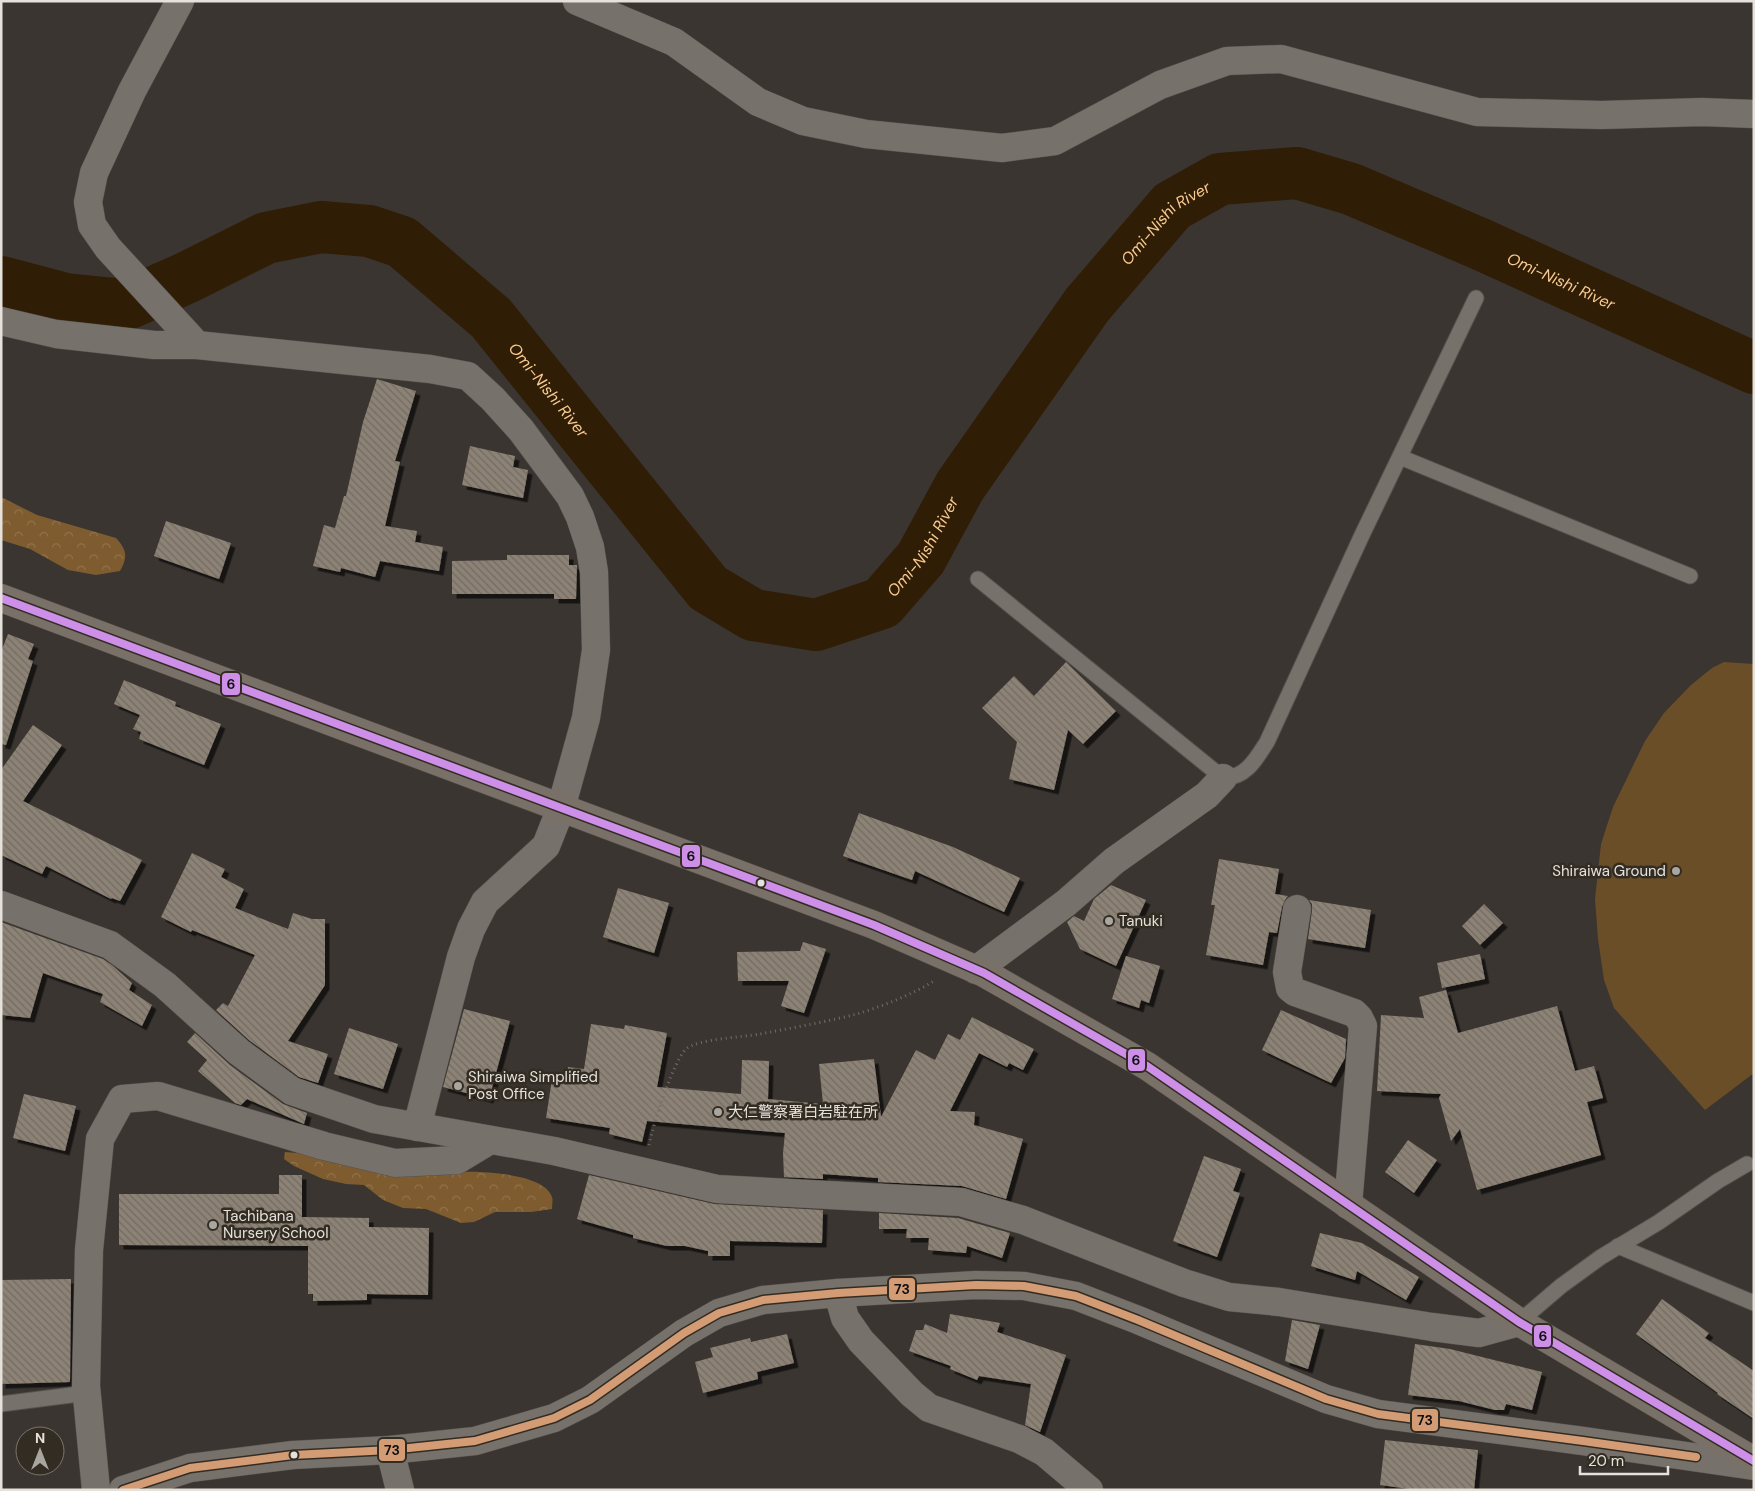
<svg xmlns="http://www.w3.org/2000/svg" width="1755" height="1491" viewBox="0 0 1755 1491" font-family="'DM Sans','Noto Sans JP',sans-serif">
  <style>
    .forest { fill: url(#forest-crowns) }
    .pitch { fill: #6a4e28 }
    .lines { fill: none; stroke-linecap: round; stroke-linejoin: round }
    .river { stroke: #2f1d05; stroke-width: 52 }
    .building { fill: url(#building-back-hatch); filter: url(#shadow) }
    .service-casing { stroke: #55514c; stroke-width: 17 }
    .minor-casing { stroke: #55514c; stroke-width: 29 }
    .primary-casing { stroke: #55514c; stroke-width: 29 }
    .path { stroke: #726d67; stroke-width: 3; stroke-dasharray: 1 4; stroke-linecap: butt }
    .service { stroke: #77716b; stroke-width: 15 }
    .minor { stroke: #77716b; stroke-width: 28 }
    .primary { stroke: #797168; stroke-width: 28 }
    .bus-1-casing { stroke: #322c23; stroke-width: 11 }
    .bus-2-casing { stroke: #322c23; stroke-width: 11 }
    .bus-1 { stroke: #ce8fe9; stroke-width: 8 }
    .bus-2 { stroke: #d39c74; stroke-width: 8 }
    .poi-dot { fill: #a9a59f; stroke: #322c23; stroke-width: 2 }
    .bus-dot { fill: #e5e1db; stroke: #322c23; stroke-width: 2 }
    .labels { text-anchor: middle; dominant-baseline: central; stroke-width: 5; stroke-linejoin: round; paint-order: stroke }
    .poi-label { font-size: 15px; fill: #e5e1db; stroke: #322c23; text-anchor: start }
    .water-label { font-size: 16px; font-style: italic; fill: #f9ca90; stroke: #322c23 }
    .line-badge { stroke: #322c23; stroke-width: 2 }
    .pale-badge-label { font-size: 14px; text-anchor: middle; font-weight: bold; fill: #111 }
  </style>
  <defs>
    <pattern id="forest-crowns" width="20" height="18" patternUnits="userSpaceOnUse" patternTransform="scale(1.25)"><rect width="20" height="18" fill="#7e5c2f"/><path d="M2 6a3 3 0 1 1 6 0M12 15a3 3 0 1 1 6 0" fill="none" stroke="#90734d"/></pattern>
    <pattern id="building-back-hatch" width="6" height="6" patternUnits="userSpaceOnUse" patternTransform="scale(1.25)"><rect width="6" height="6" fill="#8c8275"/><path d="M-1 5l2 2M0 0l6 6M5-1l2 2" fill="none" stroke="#736c63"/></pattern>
    <filter id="shadow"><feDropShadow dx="4.5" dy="4.5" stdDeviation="0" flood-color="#0009"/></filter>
  </defs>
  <rect width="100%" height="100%" fill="#3a3530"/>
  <!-- forest -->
  <g class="forest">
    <path d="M1,497L37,515L116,538C127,550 128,557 120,571L96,575L68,570L30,549L1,540Z"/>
    <path d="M285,1152L309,1154L334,1163L463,1172C483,1171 545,1174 552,1197C553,1200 552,1206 552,1209L531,1212H495L474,1222L461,1223L426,1209L403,1208L383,1200L364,1185L346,1184L323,1179L294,1166L284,1159Z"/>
  </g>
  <!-- pitch -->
  <path class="pitch" d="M1724,662L1754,664V1073L1705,1110L1614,1008L1604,980L1598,939L1595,899L1601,844L1613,807L1645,741L1664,713L1691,685L1712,668Z"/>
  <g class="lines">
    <!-- river -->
    <path class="river" id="s1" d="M1,282L65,299L125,305L186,278L266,238L321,227L369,231L402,242L491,318L708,588L753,615L816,625L882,603L921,558L960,486L1087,305L1172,206L1220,179L1297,173L1351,189L1478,243L1754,368"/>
  </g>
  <!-- building -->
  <g class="building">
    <path d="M377,379L416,391L395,461L400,462L385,526L417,531L415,542L443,547L439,571L380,561L375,577L341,568L340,572L313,566L324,525L335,528L344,496H346L363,422Z"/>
    <path d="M470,446L515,456L513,467L528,470L523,498L462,485Z"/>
    <path d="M166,521L231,543L219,579L154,556Z"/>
    <path d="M507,555H569V565H577L576,599H554V594H452V561L507,560Z"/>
    <path d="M8,634L34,644L28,659L33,661L6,745L1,744V652Z"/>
    <path d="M1066,662L1116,711L1083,744L1068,730L1054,790L1009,779L1017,742L982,708L1014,676L1034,696Z"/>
    <path d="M124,680L176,702L175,706L221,724L204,765L139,739L141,732L133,729L140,715L114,704Z"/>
    <path d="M33,725L62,745L23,801L142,860L120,901L112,898L111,899L46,866L42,874L1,855V770Z"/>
    <path d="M859,813L953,847L1020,878L1004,912L915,871L912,880L843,856Z"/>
    <path d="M192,853L225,869L221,877L244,889L235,908L288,929L293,913L312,919H325V985L288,1041L328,1054L318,1083L299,1077L249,1040L216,1010L223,1003L228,1006L255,955L192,930L191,932L161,917Z"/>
    <path d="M1219,859L1279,869L1275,894L1288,896L1285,900L1282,907L1277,933L1269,932L1263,965L1206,955L1215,905H1211Z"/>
    <path d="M1111,885L1146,900L1116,966L1080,949L1067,922L1074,916L1084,921L1094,899Z"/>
    <path d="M618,888L669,903L654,953L603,937Z"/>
    <path d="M1309,900L1371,910L1365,948L1308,939L1312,911V904Z"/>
    <path d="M1484,904L1503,923L1480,945L1462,926Z"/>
    <path d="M1,922L103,959L112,965L132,983L129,990L152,1005L142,1026L100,1002L103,994L43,973L30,1018L1,1015Z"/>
    <path d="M803,942L826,949L804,1013L781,1006L789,981H738L737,952L800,951Z"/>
    <path d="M1480,954L1485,979L1442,988L1437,963Z"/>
    <path d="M1126,956L1160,966L1149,1003L1141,1000L1139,1008L1112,999Z"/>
    <path d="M1446,990L1458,1033L1557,1006L1575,1071L1594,1066L1603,1098L1587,1102L1601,1155L1477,1190L1460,1129L1451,1141L1439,1098L1441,1094L1377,1091L1381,1015L1424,1018L1419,997Z"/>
    <path d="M464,1009L510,1021L489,1099L443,1087Z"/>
    <path d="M1281,1010L1346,1039L1345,1058L1331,1083L1262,1050Z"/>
    <path d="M972,1017L1034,1049L1023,1070L1009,1063L1007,1067L979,1053L950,1111L975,1112L974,1125L1023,1139L1006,1199L962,1186L878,1182V1178L823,1174V1179L784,1177L783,1153L785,1133L647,1121L642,1142L609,1134L610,1128L546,1118L553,1073L567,1076L568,1067L584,1069L591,1024L624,1029L625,1025L667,1033L657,1087L741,1094L742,1060L769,1061L768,1099L823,1104L819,1064L874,1059L881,1117L916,1050L935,1060L948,1034L960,1040Z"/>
    <path d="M349,1028L398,1044L383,1089L334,1074Z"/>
    <path d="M195,1033L230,1065L283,1104L307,1113L304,1124L247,1099L241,1105L235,1103L198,1071L207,1060L187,1042Z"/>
    <path d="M24,1094L76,1106L65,1151L13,1138Z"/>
    <path d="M1408,1140L1437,1160L1414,1193L1385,1172Z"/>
    <path d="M1204,1156L1241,1169L1233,1191L1240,1193L1217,1257L1173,1241Z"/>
    <path d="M279,1175H302V1217L369,1218V1227L429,1228L428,1295L367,1294V1300L313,1301V1294H308V1246L119,1245V1194H279Z"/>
    <path d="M589,1175L714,1204L823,1210L822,1243L730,1241V1256H708V1251L685,1246H667L633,1238V1235L577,1219Z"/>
    <path d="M879,1213L958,1218L1010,1233L1002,1258L967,1246L966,1253L928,1250L929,1238H906L907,1229H879Z"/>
    <path d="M1320,1233L1362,1243L1419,1277L1406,1300L1357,1271L1355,1280L1311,1266Z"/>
    <path d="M71,1279L70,1382L1,1384V1280Z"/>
    <path d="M1662,1299L1709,1333L1705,1338L1754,1371V1419L1717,1394L1718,1393L1636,1334Z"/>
    <path d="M950,1314L1000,1323L997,1332L1066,1355L1040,1432L1025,1425L1031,1384L979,1376L977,1380L950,1369L951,1366L909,1351L916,1330H923L925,1324L947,1333Z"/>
    <path d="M1292,1320L1320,1325L1308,1369L1285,1361Z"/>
    <path d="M787,1334L794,1363L757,1372L758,1379L703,1393L695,1362L713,1357L710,1348L750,1338L751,1342Z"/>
    <path d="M1415,1344L1450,1349L1542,1372L1532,1410L1506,1404L1504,1410H1495L1459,1401L1408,1395Z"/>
    <path d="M1385,1440L1478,1450L1474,1490H1417L1380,1485Z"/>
  </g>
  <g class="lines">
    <defs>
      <g id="service">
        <path d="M1400,457L1690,576"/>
        <path d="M978,579L1223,778C1246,778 1256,759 1267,742L1362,535L1476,298"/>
        <path d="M1618,1246L1754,1303"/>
        <path d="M1519,1322L1561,1286L1601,1257L1659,1222L1718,1181L1747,1164"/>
        <path d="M1,1404L87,1393"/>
      </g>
      <g id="minor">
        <path d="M180,1L132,91L94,173L88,202L92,225L108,248L197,345L430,369L468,376L493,399L521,430L570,496L580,517L590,547L594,572L596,650L586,718L561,808L546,846L485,902L471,929L461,957L417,1127"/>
        <path d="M577,1L674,42L758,102L803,121L866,134L1002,148L1055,141L1160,85L1227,61L1281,59L1477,112L1602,115L1702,112L1754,114"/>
        <path d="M1,321L56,334L154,345H197"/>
        <path d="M1,905L110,945L165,985L239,1052L292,1091L374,1119L554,1151L717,1189L961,1202L1023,1220L1184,1283L1229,1297L1279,1302L1432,1327L1479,1333L1519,1322"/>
        <path d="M1297,909L1287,972L1290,988L1295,992L1354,1013L1359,1018L1363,1026L1348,1205"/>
        <path d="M976,970L1066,903L1114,861L1207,795L1223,778"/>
        <path d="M838,1293L845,1318L861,1341L912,1394L929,1408L1019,1439L1044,1452L1089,1490"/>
        <path d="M390,1450L400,1490"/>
        <path d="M96,1490L86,1386L89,1250L100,1139L122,1099L158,1096L324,1146L395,1163L457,1160L490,1140"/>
        <path d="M123,1490L190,1468L293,1455L390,1450L475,1441L554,1418L590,1400L684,1333L719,1313L763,1300L838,1293L976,1285L1024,1286L1076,1296L1138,1320L1326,1399L1378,1414L1583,1441L1754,1466"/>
      </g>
      <path id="primary" d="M1,598L874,925L984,973L1147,1066L1519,1322L1754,1461"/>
    </defs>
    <!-- service casing -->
    <use href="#service" class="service-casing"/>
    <!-- minor casing -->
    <use href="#minor" class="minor-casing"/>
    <!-- primary casing -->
    <use href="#primary" class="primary-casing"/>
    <!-- path -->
    <path class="path" d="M649,1145C653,1125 673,1062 686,1049C697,1039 744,1037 760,1034C792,1028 825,1022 857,1014C883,1006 911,995 934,981"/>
    <!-- service -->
    <use href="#service" class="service"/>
    <!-- minor -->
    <use href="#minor" class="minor"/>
    <!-- primary -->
    <use href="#primary" class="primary"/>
    <defs>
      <path id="bus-1" d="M1,598L874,925L984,973L1147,1066L1519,1322L1754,1461"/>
      <path id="bus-2" d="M123,1490L190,1468L293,1455L390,1450L475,1441L554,1418L590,1400L684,1333L719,1313L763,1300L838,1293L976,1285L1024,1286L1076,1296L1138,1320L1326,1399L1378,1414L1583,1441L1696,1457"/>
    </defs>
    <!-- bus-1 casing -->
    <use href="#bus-1" class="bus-1-casing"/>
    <!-- bus-2 casing -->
    <use href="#bus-2" class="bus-2-casing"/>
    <!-- bus-1 -->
    <use href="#bus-1" class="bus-1"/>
    <!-- bus-2 -->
    <use href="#bus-2" class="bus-2"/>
  </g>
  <!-- markers -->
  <g class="poi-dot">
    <circle cx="1676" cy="871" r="5"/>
    <circle cx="1109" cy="921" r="5"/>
    <circle cx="458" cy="1086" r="5"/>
    <circle cx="718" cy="1112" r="5"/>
    <circle cx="213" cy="1225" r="5"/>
  </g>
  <g class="bus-dot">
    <circle cx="761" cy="883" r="4.5"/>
    <circle cx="294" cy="1455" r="4.5"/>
  </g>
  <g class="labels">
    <!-- poi labels -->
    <g class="poi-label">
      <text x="1666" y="871" text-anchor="end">Shiraiwa Ground</text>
      <text x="1119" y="921">Tanuki</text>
      <text x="468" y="1077">Shiraiwa Simplified<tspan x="468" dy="17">Post Office</tspan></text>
      <text x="728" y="1112">大仁警察署白岩駐在所</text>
      <text x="223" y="1216">Tachibana<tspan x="223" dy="17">Nursery School</tspan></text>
    </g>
    <!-- water labels -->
    <g class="water-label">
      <text stroke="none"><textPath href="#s1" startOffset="1548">Omi-Nishi River</textPath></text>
      <text stroke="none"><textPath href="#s1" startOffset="1982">Omi-Nishi River</textPath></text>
      <text stroke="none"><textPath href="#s1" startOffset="631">Omi-Nishi River</textPath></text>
      <text stroke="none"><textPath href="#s1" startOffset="1141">Omi-Nishi River</textPath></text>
    </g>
  </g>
  <g class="line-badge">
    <rect x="221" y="672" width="20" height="24" rx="5" fill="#ce8fe9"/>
    <rect x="681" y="844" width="20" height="24" rx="5" fill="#ce8fe9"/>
    <rect x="1127" y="1048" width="19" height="24" rx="5" fill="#ce8fe9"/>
    <rect x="888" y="1277" width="28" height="24" rx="5" fill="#d39c74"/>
    <rect x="1533" y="1324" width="19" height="24" rx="5" fill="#ce8fe9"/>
    <rect x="1411" y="1408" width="28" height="24" rx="5" fill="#d39c74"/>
    <rect x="378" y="1438" width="28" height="24" rx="5" fill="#d39c74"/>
  </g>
  <g class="pale-badge-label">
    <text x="231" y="689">6</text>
    <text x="691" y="861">6</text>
    <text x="1136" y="1065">6</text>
    <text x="902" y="1294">73</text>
    <text x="1543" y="1341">6</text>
    <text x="1425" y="1425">73</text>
    <text x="392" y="1455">73</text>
  </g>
  <!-- border -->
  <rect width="1755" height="1491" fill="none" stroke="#e5e1db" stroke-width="5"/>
  <!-- north arrow -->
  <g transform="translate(40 1451)"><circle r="24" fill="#322c23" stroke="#7a746d"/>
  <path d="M0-4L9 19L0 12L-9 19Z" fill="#a9a59f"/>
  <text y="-8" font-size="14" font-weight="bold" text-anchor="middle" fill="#e5e1db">N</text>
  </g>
  <!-- scale -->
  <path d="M1580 1466v8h88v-8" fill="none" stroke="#e5e1db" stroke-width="2.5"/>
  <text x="1588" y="1466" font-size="15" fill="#e5e1db" stroke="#322c23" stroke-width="4" paint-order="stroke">20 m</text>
</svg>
